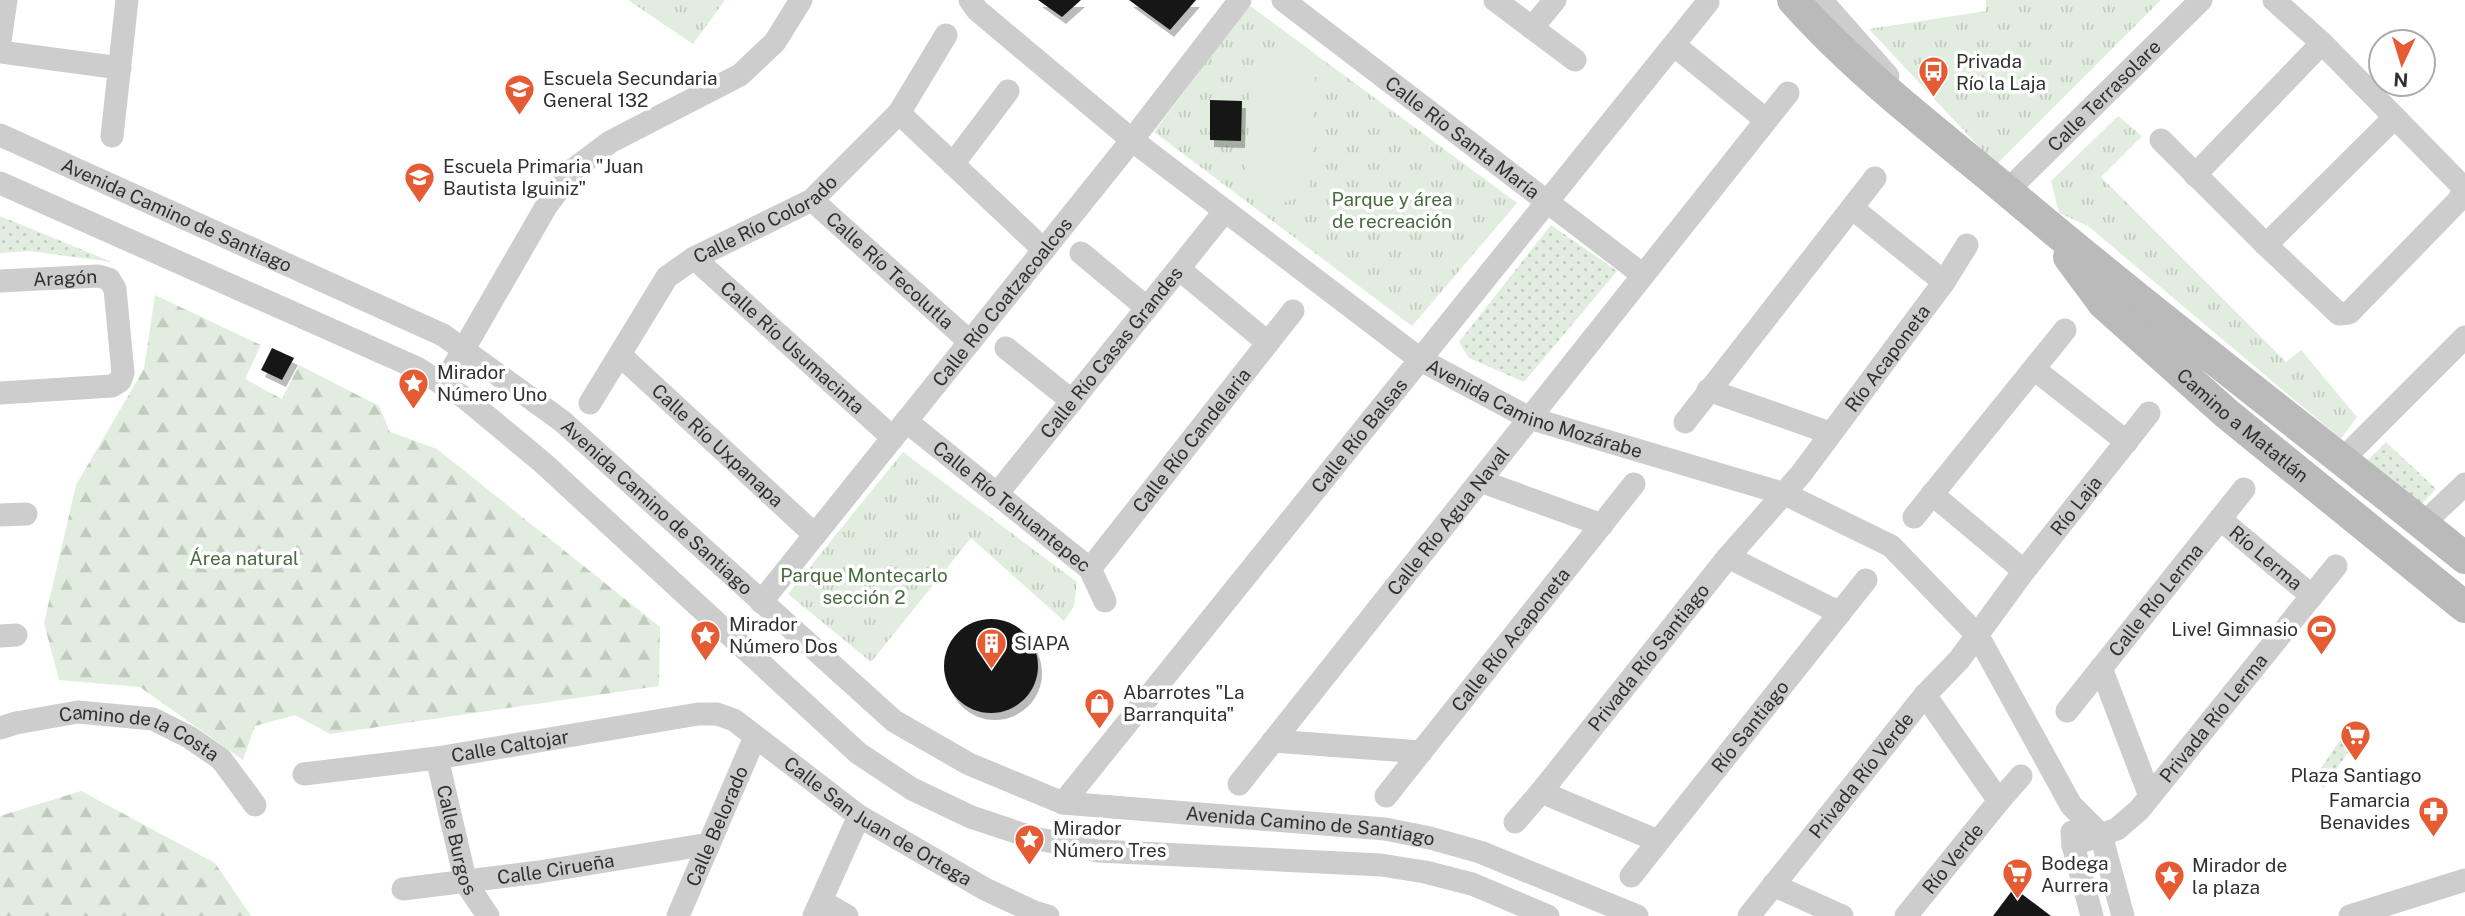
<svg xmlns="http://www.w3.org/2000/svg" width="2465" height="916" viewBox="0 0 2465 916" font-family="'Public Sans',sans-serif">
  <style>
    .grass { fill: url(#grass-dots) }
    .forest { fill: url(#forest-firs) }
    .park { fill: url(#park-tufts) }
    .garden { fill: #e1edde }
    .building { fill: #171717; filter: url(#shadow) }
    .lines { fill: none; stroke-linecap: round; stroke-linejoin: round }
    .street { stroke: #cdcdcd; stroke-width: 23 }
    .secondary { stroke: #bababa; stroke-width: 32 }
    .labels { text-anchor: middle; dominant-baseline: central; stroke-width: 7; stroke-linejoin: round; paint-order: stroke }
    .poi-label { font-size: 19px; fill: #303030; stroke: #fff; text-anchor: start }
    .street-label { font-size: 19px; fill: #303030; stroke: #fff }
    .park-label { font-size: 19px; fill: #456c3d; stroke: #fff }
  </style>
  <defs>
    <pattern id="grass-dots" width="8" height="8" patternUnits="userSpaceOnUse" patternTransform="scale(1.75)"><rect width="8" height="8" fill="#e1edde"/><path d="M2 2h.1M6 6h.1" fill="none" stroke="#c1ccbf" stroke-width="1.8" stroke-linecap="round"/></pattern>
    <pattern id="forest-firs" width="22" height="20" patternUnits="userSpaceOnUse" patternTransform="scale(1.75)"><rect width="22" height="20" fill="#e1edde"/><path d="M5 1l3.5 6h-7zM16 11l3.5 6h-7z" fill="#c1ccbf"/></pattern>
    <pattern id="park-tufts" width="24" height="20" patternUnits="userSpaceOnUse" patternTransform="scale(1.75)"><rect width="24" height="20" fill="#e1edde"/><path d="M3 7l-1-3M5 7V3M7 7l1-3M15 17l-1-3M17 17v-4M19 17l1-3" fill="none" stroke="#c1ccbf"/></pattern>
    <filter id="shadow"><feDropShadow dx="4" dy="7" stdDeviation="0" flood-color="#0004"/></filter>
  </defs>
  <rect width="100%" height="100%" fill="#fff"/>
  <!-- grass -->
  <g class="grass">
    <path d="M0,216L112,262L29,251L0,253Z"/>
    <path d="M1551,225L1617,271L1524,382L1469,358L1459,342Z"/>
    <path d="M2386,442L2436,489L2418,508L2368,460Z"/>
    <path d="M2345,733L2356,740L2324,788L2313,780Z"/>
  </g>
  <!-- forest -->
  <g class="forest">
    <path d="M155,295L261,345L245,379L282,399L299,365L379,406L390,432L437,449L660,627L659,686L330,734L295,715L255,726L243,760L140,687L59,680L44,623L76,485L144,369Z"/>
    <path d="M81,791L215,863L251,916H0V816Z"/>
  </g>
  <!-- park -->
  <g class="park">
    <path d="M628,0H725L693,44Z"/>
    <path d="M1986,0H2161L1996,165L1869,29L1986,11Z"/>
    <path d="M1249,5L1517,203L1412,326L1154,132Z"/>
    <path d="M2118,116L2142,136L2101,177L2286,362L2301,350L2357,417L2341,439L2088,226L2059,213L2051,181Z"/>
    <path d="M903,452L1077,582L1074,606L1064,621L971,538L871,662L788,594Z"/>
  </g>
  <!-- garden -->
  <path class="garden" d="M1262,51H1295L1316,59L1310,192L1281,204L1245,195L1252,66Z"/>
  <!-- building -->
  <g class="building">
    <path d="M1038,0H1081L1062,17Z"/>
    <path d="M1129,0H1196L1170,30Z"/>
    <path d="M1210,100L1242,101L1241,141L1210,140Z"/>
    <path d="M272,348L294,358L282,380L261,370Z"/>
    <circle cx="991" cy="666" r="47"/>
    <path d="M2014,888L2051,916H1993Z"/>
  </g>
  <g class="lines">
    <!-- street -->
    <g class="street">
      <path id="s1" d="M970,0L977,10L1132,140L1421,360L1529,418L1785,494L1891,546L1978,636L2071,805L2101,835L2123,916"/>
      <path id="s2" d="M1283,0L1643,275"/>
      <path d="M1495,0L1575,60"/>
      <path d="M1821,0L1888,76"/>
      <path d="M1532,28L1555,0"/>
      <path d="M0,41L6,0"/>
      <path d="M1674,45L1766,120"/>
      <path d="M0,52L120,68"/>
      <path d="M899,113L1044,250"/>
      <path id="s3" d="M0,135L443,335L562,421L894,721L969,764L1063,803L1385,829L1430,838L1480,852L1637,916"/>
      <path d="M112,136L127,0"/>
      <path d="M2161,140L2266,245L2339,314L2349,313L2459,200L2463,191L2460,184L2322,43L2274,0"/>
      <path d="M953,164L1008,91"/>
      <path d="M2195,175L2322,43"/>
      <path d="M0,183L417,368L465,398L542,462L858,753L912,789L971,817L1034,838L1098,851L1381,865L1425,872L1472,884L1548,916"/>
      <path id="s4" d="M2007,191L2201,0"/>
      <path id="s5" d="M812,200L970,342"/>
      <path d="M1852,208L1944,282"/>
      <path d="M2266,245L2395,117"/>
      <path d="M1081,253L1147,308"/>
      <path id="s6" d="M694,258L893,438"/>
      <path d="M1179,269L1268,343"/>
      <path id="s7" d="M0,281L98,276L109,279L115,289L123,373L120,381L112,386L0,393"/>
      <path d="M1006,348L1072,401"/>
      <path id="s8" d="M620,355L815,535"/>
      <path d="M2034,369L2127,442"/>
      <path d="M443,385L547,205L574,169L610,142L740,75L775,42L801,0"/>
      <path d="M1708,390L1830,433"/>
      <path id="s9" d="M590,403L667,277L694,258L812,200L899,113L946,35"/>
      <path id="s10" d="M906,421L1090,569L1105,601"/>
      <path d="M1685,422L1875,178"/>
      <path d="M2343,459L2465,337"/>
      <path d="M1480,481L1602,525"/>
      <path id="s11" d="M997,494L1225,211"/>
      <path d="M1932,494L2024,571"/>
      <path d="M0,515L26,514"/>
      <path d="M1914,517L2065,330"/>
      <path id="s12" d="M2220,519L2312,596"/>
      <path d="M2423,524L2465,484"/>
      <path d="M1728,557L1840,613"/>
      <path id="s13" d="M1090,569L1293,311"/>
      <path id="s14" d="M761,602L1132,140L1240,0"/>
      <path d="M0,636L16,635"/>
      <path d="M2101,668L2150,796"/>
      <path d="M1925,695L1999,801"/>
      <path id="s15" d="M2067,711L2244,489"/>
      <path id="s16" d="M0,728L16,723L78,712L153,719L189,737L221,759L255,805"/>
      <path d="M1273,741L1421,752"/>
      <path id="s17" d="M437,758L466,883L488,916"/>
      <path id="s18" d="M304,774L437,758L698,714H717L734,720L859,816L985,889L1034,912L1048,916"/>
      <path id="s19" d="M1239,784L1788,93"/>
      <path d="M1541,792L1658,841"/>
      <path id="s20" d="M1386,796L1634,484"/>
      <path id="s21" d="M1063,803L1708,2"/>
      <path id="s22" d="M1515,822L1541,792L1728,557L1801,474L1944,282L1967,245"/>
      <path d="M2072,832L2073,845L2092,916"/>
      <path id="s23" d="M2073,845L2117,829L2139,810L2336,566"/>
      <path id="s24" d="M1631,876L1866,580"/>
      <path d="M1773,885L1842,916"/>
      <path id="s25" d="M403,889L539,872L709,844"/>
      <path d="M821,901L847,916"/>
      <path id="s26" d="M678,916L755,737"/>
      <path d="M814,916L859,816"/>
      <path id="s27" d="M1749,916L1925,695L1959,660L2024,571L2149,413"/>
      <path id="s28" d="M1906,916L1999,801L2021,776"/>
      <path d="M2350,916L2465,880"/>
    </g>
    <!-- secondary -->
    <g class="secondary">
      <path d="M1793,0C1856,71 1933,129 2006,190C2156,317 2313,435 2465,558"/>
      <path id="s29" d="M2069,257L2103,303L2226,413L2465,607"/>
    </g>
  </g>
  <!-- icons -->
  <defs>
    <symbol id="bus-pin" viewBox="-11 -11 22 30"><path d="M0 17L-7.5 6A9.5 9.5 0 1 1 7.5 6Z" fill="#e55c34" stroke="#fff"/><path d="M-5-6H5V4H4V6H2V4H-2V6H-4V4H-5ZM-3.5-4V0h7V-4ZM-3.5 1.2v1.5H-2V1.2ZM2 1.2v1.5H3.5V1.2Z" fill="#fff"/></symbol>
    <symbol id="school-pin" viewBox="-11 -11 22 30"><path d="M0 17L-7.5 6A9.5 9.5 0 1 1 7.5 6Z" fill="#e55c34" stroke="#fff"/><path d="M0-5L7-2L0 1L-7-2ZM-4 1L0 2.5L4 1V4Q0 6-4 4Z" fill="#fff"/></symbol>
    <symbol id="sight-pin" viewBox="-11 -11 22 30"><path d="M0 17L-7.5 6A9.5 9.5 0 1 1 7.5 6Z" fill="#e55c34" stroke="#fff"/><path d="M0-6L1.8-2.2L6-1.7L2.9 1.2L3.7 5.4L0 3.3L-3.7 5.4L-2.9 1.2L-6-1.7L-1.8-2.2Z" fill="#fff"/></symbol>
    <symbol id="stadium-pin" viewBox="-11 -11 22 30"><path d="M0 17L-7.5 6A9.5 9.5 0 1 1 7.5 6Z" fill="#e55c34" stroke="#fff"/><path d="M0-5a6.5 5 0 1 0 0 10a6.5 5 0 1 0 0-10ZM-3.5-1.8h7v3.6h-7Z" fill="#fff"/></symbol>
    <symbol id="building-pin" viewBox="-11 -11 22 30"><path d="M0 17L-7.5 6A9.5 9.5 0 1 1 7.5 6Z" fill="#e55c34" stroke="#fff"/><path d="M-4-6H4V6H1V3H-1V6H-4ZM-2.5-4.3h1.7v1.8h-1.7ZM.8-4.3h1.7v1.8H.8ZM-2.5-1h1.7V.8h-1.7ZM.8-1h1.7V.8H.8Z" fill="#fff"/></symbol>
    <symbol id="shop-pin" viewBox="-11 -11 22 30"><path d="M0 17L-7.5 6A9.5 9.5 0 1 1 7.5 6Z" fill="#e55c34" stroke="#fff"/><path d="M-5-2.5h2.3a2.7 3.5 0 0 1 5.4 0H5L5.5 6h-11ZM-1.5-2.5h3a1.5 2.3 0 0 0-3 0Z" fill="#fff"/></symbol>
    <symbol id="supermarket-pin" viewBox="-11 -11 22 30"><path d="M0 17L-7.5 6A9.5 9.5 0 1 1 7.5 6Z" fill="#e55c34" stroke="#fff"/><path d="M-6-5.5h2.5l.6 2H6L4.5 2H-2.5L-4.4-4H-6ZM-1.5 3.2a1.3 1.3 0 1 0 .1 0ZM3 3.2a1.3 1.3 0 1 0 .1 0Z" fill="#fff"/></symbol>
    <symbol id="pharmacy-pin" viewBox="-11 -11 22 30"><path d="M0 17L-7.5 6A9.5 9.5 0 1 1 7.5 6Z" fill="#e55c34" stroke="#fff"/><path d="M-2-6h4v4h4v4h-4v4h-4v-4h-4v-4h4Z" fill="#fff"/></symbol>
  </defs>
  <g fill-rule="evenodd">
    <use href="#bus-pin" x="1916" y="54" width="35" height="47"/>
    <use href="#school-pin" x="502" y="72" width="35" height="47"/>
    <use href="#school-pin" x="402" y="160" width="35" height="47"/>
    <use href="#sight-pin" x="396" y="366" width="35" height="47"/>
    <use href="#stadium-pin" x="2304" y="612" width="35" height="47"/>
    <use href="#sight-pin" x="688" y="618" width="35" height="47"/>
    <use href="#building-pin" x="974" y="626" width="35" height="47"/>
    <use href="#shop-pin" x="1082" y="686" width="35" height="47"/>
    <use href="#supermarket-pin" x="2338" y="718" width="35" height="47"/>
    <use href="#pharmacy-pin" x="2416" y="794" width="35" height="47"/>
    <use href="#sight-pin" x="1012" y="822" width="35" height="47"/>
    <use href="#supermarket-pin" x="2000" y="856" width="35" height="47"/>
    <use href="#sight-pin" x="2152" y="858" width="35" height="47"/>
  </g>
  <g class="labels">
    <!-- poi labels -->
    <g class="poi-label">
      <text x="1956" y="61">Privada<tspan x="1956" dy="22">Río la Laja</tspan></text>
      <text x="543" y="78">Escuela Secundaria<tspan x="543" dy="22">General 132</tspan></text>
      <text x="443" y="166">Escuela Primaria "Juan<tspan x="443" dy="22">Bautista Iguiniz"</tspan></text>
      <text x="437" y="372">Mirador<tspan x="437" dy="22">Número Uno</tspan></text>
      <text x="729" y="624">Mirador<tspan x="729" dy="22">Número Dos</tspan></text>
      <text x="2298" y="629" text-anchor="end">Live! Gimnasio</text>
      <text x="1014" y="643">SIAPA</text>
      <text x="1123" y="692">Abarrotes "La<tspan x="1123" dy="22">Barranquita"</tspan></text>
      <text x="2356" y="775" text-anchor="middle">Plaza Santiago</text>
      <text x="2410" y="800" text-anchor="end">Famarcia<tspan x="2410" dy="22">Benavides</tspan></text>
      <text x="1053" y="828">Mirador<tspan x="1053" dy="22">Número Tres</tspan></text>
      <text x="2041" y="863">Bodega<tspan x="2041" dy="22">Aurrera</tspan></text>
      <text x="2192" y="865">Mirador de<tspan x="2192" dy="22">la plaza</tspan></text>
    </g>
    <!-- street labels -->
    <g class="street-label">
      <text stroke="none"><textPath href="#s4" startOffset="136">Calle Terrasolare</textPath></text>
      <text stroke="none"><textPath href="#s2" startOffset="226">Calle Río Santa María</textPath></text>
      <text stroke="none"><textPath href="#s3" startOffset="194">Avenida Camino de Santiago</textPath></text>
      <text stroke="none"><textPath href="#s9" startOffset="262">Calle Río Colorado</textPath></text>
      <text stroke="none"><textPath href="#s5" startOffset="105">Calle Río Tecolutla</textPath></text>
      <text stroke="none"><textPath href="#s7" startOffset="65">Aragón</textPath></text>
      <text stroke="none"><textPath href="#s14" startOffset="385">Calle Río Coatzacoalcos</textPath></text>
      <text stroke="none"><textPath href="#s6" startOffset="133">Calle Río Usumacinta</textPath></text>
      <text stroke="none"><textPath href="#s11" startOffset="182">Calle Río Casas Grandes</textPath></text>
      <text stroke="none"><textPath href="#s22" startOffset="595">Río Acaponeta</textPath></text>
      <text stroke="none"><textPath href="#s1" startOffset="702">Avenida Camino Mozárabe</textPath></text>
      <text stroke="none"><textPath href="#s29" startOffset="243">Camino a Matatlán</textPath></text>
      <text stroke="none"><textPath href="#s21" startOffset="472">Calle Río Balsas</textPath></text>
      <text stroke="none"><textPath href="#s13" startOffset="164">Calle Río Candelaria</textPath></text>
      <text stroke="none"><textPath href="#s8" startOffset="133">Calle Río Uxpanapa</textPath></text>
      <text stroke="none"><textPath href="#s10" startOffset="136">Calle Río Tehuantepec</textPath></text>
      <text stroke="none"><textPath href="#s27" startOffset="525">Río Laja</textPath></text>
      <text stroke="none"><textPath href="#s3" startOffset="761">Avenida Camino de Santiago</textPath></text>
      <text stroke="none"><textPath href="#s19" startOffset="336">Calle Río Agua Naval</textPath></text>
      <text stroke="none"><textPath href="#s12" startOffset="60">Río Lerma</textPath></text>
      <text stroke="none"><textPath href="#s15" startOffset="142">Calle Río Lerma</textPath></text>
      <text stroke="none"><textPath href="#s20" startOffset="200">Calle Río Acaponeta</textPath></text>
      <text stroke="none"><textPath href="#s22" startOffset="212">Privada Río Santiago</textPath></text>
      <text stroke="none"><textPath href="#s23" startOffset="194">Privada Río Lerma</textPath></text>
      <text stroke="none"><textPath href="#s24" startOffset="191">Río Santiago</textPath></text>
      <text stroke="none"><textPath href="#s16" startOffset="145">Camino de la Costa</textPath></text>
      <text stroke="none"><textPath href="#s18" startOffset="208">Calle Caltojar</textPath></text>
      <text stroke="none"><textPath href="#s27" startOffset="180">Privada Río Verde</textPath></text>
      <text stroke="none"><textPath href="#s18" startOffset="612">Calle San Juan de Ortega</textPath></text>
      <text stroke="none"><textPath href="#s26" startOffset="98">Calle Belorado</textPath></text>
      <text stroke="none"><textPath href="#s3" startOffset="1517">Avenida Camino de Santiago</textPath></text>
      <text stroke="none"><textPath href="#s17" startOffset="84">Calle Burgos</textPath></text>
      <text stroke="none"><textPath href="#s28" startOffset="74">Río Verde</textPath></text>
      <text stroke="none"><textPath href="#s25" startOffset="154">Calle Cirueña</textPath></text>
    </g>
    <!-- park labels -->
    <g class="park-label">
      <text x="1392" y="199">Parque y área<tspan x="1392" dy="22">de recreación</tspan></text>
      <text x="244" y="558">Área natural</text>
      <text x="864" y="575">Parque Montecarlo<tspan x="864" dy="22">sección 2</tspan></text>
    </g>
  </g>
  <!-- north arrow -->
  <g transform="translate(2402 63) rotate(184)"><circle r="33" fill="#ffffff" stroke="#acacac" stroke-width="2"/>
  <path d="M0-5L12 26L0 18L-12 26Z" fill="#e55c34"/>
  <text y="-10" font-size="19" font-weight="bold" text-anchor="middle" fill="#303030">N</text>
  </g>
</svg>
